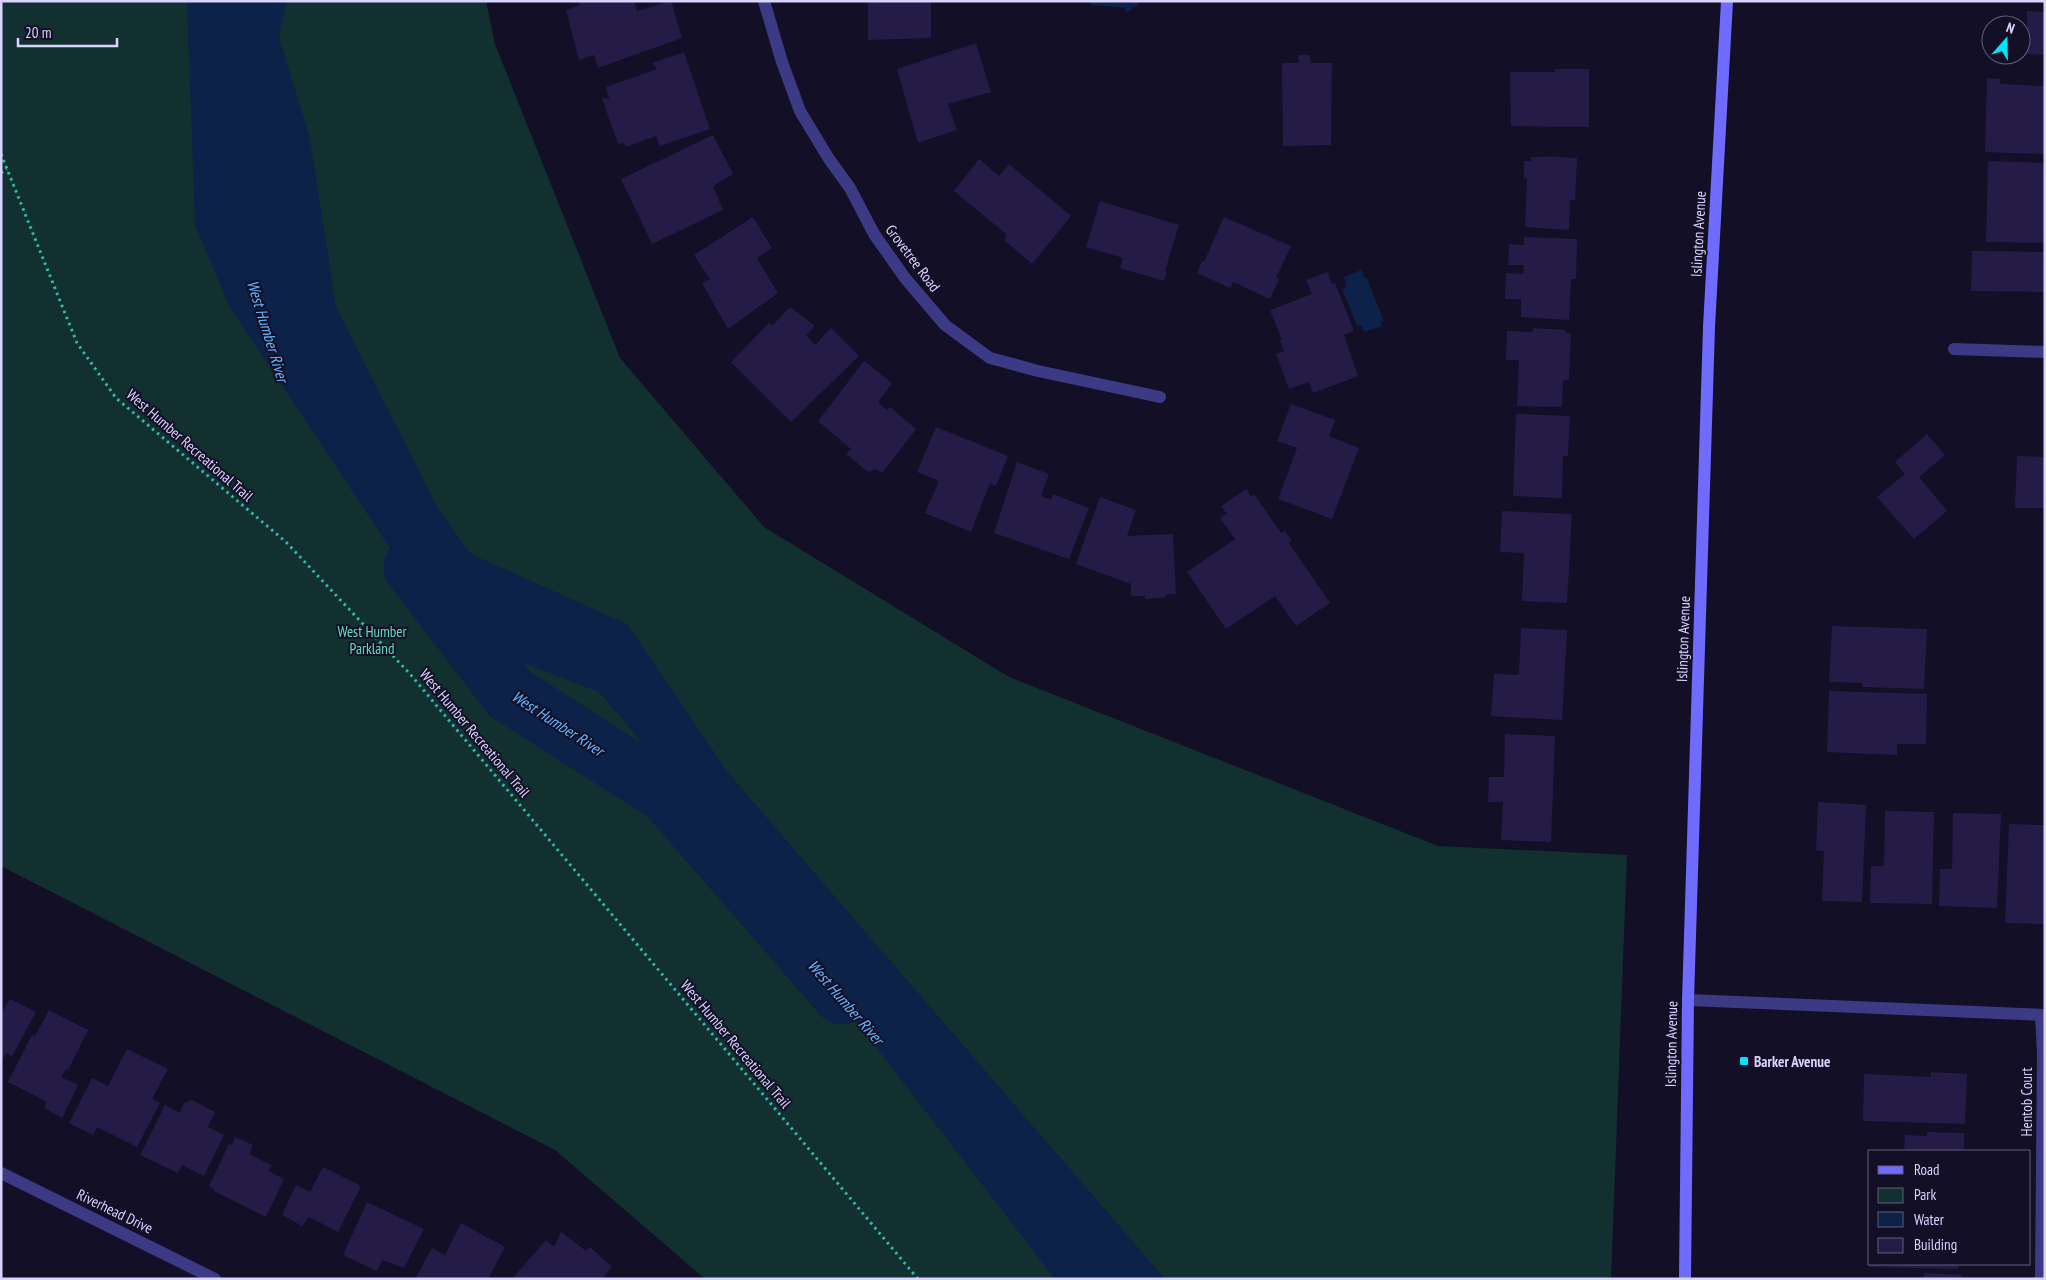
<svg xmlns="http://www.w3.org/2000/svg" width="2046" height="1280" viewBox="0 0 2046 1280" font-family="'PT Sans Narrow',sans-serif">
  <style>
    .green { fill: #12302f }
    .water { fill: #0c2248 }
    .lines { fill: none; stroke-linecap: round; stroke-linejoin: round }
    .river { stroke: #0c2248; stroke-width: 59 }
    .building { fill: #241b47 }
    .path { stroke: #2fb8b0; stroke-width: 3; stroke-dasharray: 2.5 4; stroke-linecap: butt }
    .street { stroke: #3d3a85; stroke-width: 12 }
    .secondary { stroke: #6f6bff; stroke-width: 12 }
    .poi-dot { fill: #00e5ff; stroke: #130f26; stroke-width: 2 }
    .labels { text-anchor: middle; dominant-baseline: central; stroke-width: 4; stroke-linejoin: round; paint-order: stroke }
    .street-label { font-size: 15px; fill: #d9d4ff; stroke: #130f26 }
    .park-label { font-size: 15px; fill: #5fe0c0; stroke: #130f26 }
    .poi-label { font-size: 15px; font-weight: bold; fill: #d9d4ff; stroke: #130f26; text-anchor: start }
    .water-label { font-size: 16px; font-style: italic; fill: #62b6ff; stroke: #130f26 }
  </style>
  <rect width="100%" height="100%" fill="#130f26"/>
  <!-- green -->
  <path class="green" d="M1,1H486L495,44L620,358L764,527L1009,677L1438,846L1627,855L1611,1279H705L555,1150L1,866Z"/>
  <!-- water -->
  <g class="water">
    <path d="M187,1H287L279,37L310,139L336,307L438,509L471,554L627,624L729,774L1165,1279H1055L625,722L599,692L475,644L415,586L228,304L195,224Z"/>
    <path d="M1091,1H1138V6L1133,8L1126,13L1125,8L1091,5Z"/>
    <path d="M1361,270L1365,278H1367L1384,321H1380L1382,326L1365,332L1361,326L1357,325L1342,289L1346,287L1344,277Z"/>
  </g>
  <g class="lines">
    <!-- river -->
    <path class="river" d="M413,567L510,694L667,794L842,995"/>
  </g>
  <!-- building -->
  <g class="building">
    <path d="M579,1H634L637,11L671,1L682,38L598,68L594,55L579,60L566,10L580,5Z"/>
    <path d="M868,1H931V38L868,40Z"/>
    <path d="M2027,11L2045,12V55L2027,54Z"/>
    <path d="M976,43L991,92L948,104L957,130L918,143L897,69Z"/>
    <path d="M684,52L710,129L660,146L656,136L626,147L625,143L618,144L602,98L609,99L606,87L657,69L652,63Z"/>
    <path d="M1298,55H1310L1311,63H1332L1331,145L1283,146L1282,63H1299Z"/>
    <path d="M1555,69H1589V127L1511,126L1510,72H1555Z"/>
    <path d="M1987,78L2000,79V84L2045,86V154L1985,152Z"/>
    <path d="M713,135L733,174L713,186L723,210L652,244L621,179Z"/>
    <path d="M1546,156L1577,158L1575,200H1570L1569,230L1525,227L1527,178H1524V161H1531V157H1546Z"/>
    <path d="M979,159L999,176L1009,164L1071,216L1032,264L1005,241L1006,234L954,191Z"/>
    <path d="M1988,161L2045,163V243L1986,242Z"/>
    <path d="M1100,201L1179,225L1165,271H1167L1164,281L1120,268L1123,258L1086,247Z"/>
    <path d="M753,217L772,248L757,258L778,293L728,329L702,283L710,279L694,255Z"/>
    <path d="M1224,217L1291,246L1276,278L1279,279L1270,299L1233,282L1230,288L1197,273L1202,261L1204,262Z"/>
    <path d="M1524,237L1577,239L1576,279H1571L1569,320L1521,317V299H1505L1506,273L1523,274L1524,265H1508L1509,244L1524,245Z"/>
    <path d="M1972,251L2045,252V292L1971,291Z"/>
    <path d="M1328,272L1332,284L1335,283L1354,331L1344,335L1358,376L1313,393L1309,382L1289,389L1276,354L1284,351L1280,341L1282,340L1270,310L1312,294L1306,280Z"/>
    <path d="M790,307L815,326L806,335L815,345L831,328L859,356L791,422L731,362L769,323L772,326Z"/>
    <path d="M1533,328L1566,330V333H1571L1569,380H1563L1562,407L1517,406L1519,360H1506L1507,331L1533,332Z"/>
    <path d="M864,361L892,383L878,402L887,410L890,407L916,429L882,473L876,469L868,472L846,454L851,449L818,421Z"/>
    <path d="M1291,404L1335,420L1329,436L1359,448L1332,519L1278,499L1297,448L1277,441Z"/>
    <path d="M1516,414L1570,416L1568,456H1563L1562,498L1513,496Z"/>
    <path d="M936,427L1008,456L996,486L990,483L971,532L925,513L939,481L917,472Z"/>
    <path d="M1927,434L1945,455L1919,477L1947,511L1914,539L1877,497L1905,474L1895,462Z"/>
    <path d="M2017,456L2045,457V508H2015Z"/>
    <path d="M1017,462L1049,474L1041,496L1051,500L1053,494L1089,508L1069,559L994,533Z"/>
    <path d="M1246,489L1251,496L1254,494L1281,533L1285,531L1292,541L1289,543L1330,603L1296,626L1275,596L1226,629L1187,572L1235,539L1220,518L1227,514L1221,506Z"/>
    <path d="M1100,497L1136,510L1127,536L1173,534L1176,594L1166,595V597L1145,599V596H1131V584L1076,564Z"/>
    <path d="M1502,511L1572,514L1567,603L1522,601L1524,553L1500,552Z"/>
    <path d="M1832,626L1927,629L1924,689L1862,687L1863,683L1829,682Z"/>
    <path d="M1521,628L1567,630L1562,720L1491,716L1494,674L1519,675Z"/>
    <path d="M1829,691L1927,694L1926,744H1897V755L1827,752Z"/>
    <path d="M1505,734L1555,736L1551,842L1501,840L1503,802H1488L1489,777H1504Z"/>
    <path d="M1818,802L1866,805L1862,902L1822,901L1824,851L1816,850Z"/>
    <path d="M1885,811L1934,812L1932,904L1870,903L1871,866H1884Z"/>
    <path d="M1953,813L2001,814L1997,908L1939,906L1940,869H1952Z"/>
    <path d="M2009,824L2045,825V924L2005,923Z"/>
    <path d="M10,999L36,1012L12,1056L6,1053L1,1062V1013Z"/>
    <path d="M49,1010L88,1030L68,1070L66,1069L61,1077L78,1085L62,1118L44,1108L47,1102L8,1082L32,1035L35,1036Z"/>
    <path d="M127,1049L168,1069L152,1099L160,1103L137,1147L97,1127L93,1135L69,1123L92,1078L108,1086Z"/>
    <path d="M1931,1072L1967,1074L1965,1124L1863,1121L1864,1074L1931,1077Z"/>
    <path d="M192,1100L215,1112L208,1127L224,1135L204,1176L182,1165L178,1173L140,1155L165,1105L180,1113L184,1103Z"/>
    <path d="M1927,1132L1964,1133V1151H1904L1905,1135L1927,1136Z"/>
    <path d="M235,1137L253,1145L249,1154L271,1165L268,1171L284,1179L266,1217L214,1191V1189L209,1186L229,1144L232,1145Z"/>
    <path d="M323,1167L361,1186L338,1232L309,1217L302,1226L282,1215L296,1185L310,1192Z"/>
    <path d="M367,1202L424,1229L404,1268L382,1260L377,1271L343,1255Z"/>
    <path d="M461,1223L505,1247L488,1279H415L432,1248L445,1255Z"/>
    <path d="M561,1232L586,1251L590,1247L612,1267L602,1279H512L546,1240L554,1247Z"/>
    <path d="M1869,1264H1959L1958,1269L1869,1267Z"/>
    <path d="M1924,1273L1961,1275V1279H1924Z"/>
  </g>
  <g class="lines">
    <!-- path -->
    <g class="path">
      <path d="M1,154L77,343L116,398L286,542L410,674L918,1279"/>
      <path d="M1,173L7,169"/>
    </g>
    <!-- street -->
    <g class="street">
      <path d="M764,1L782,62L800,111L829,159L850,188L874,234L905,278L945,325L990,358L1038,371L1160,397"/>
      <path d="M1954,349L2045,352"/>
      <path d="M1688,1000L2045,1015"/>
      <path d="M2041,1015L2043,1052L2041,1279"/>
      <path d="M1,1173L215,1279"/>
    </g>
    <!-- secondary -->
    <path class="secondary" d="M1685,1279L1688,1000L1709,327L1727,1"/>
  </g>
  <!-- markers -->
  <rect class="poi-dot" x="1739" y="1056" width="10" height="10" rx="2.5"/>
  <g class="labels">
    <!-- street labels -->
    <g class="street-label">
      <text transform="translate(1698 234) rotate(-87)">Islington Avenue</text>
      <text transform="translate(913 258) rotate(53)">Grovetree Road</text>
      <text transform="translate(190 445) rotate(41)">West Humber Recreational Trail</text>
      <text transform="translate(1683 639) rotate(-88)">Islington Avenue</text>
      <text transform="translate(475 733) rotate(50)">West Humber Recreational Trail</text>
      <text transform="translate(736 1044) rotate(50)">West Humber Recreational Trail</text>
      <text transform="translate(1671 1044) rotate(-89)">Islington Avenue</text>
      <text transform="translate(2026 1102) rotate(-90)">Hentob Court</text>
      <text transform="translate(115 1211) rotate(26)">Riverhead Drive</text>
    </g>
    <!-- park labels -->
    <g class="park-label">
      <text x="372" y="631">West Humber<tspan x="372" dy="17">Parkland</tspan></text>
    </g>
    <!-- poi labels -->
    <g class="poi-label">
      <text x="1754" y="1061">Barker Avenue</text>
    </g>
    <!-- water labels -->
    <g class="water-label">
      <text transform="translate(268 331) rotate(73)">West Humber River</text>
      <text transform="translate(558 723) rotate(33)">West Humber River</text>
      <text transform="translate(846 1002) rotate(49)">West Humber River</text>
    </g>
  </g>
  <!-- border -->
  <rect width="2046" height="1280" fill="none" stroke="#d9d4ff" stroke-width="5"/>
  <!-- legend -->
  <rect x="1868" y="1150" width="162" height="115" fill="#130f26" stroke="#625e7d"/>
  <rect x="1878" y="1166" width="25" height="8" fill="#6f6bff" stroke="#625e7d"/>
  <text x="1914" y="1175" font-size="15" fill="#d9d4ff">Road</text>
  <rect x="1878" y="1188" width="25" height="15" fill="#12302f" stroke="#625e7d"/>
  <text x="1914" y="1200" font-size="15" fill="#d9d4ff">Park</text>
  <rect x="1878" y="1212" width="25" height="15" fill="#0c2248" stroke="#625e7d"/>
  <text x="1914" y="1225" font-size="15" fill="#d9d4ff">Water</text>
  <rect x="1878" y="1238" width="25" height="15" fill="#241b47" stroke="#625e7d"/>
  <text x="1914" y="1250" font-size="15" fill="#d9d4ff">Building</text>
  <!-- north arrow -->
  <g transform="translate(2006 40) rotate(20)"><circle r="24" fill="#130f26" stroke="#625e7d"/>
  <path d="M0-4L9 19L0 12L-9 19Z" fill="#00e5ff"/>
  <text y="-8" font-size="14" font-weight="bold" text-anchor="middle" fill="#d9d4ff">N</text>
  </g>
  <!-- scale -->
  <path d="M18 38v8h99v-8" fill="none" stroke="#d9d4ff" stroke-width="2.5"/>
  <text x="25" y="38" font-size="15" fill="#d9d4ff" stroke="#130f26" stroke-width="4" paint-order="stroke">20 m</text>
</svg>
